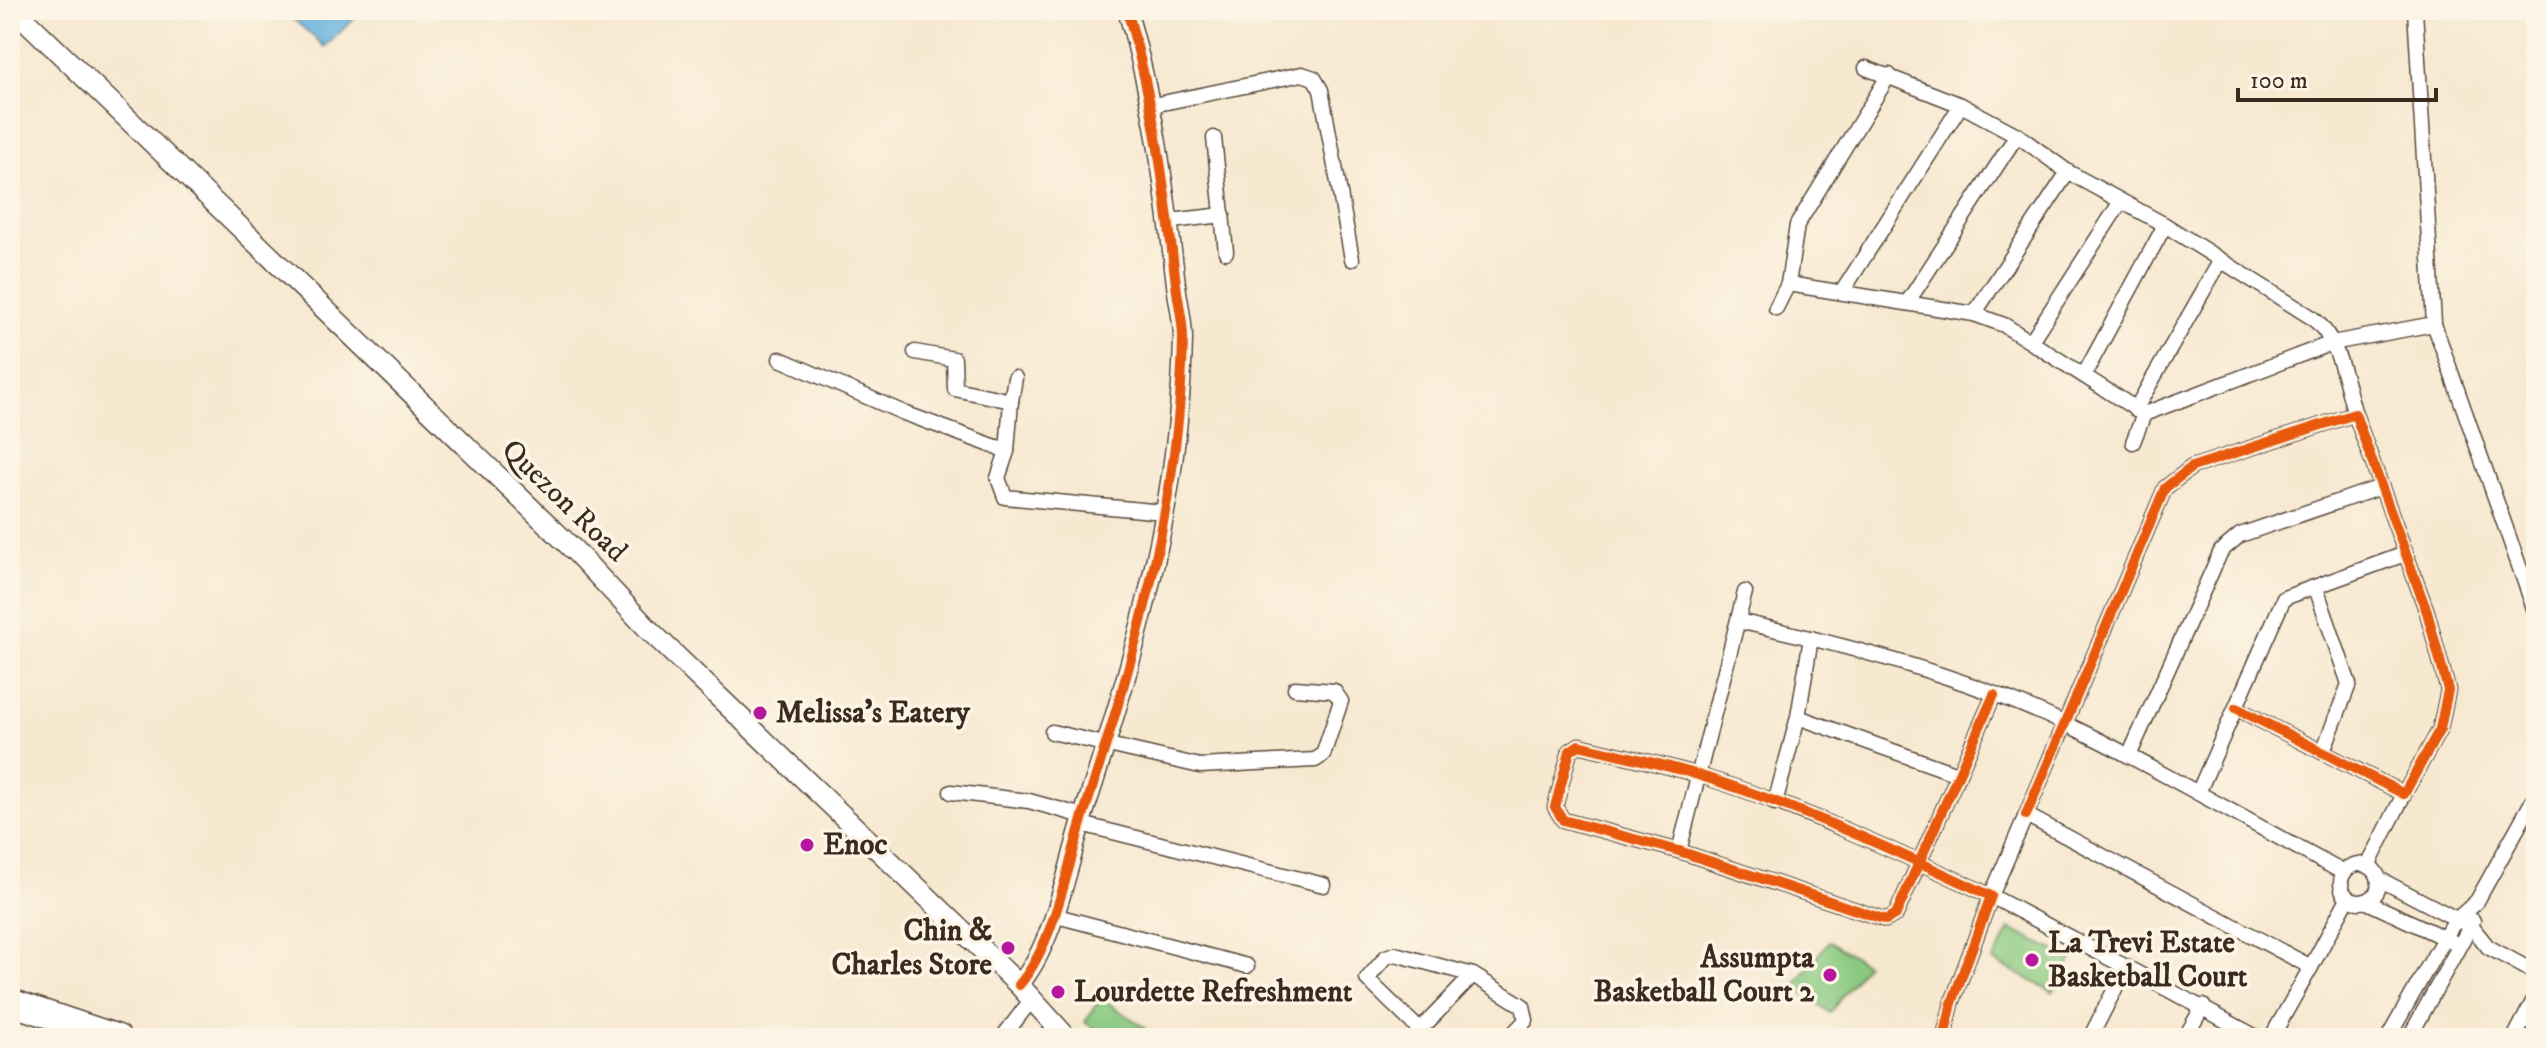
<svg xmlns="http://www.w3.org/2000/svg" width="2546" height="1048" viewBox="0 0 2546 1048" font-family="'IM FELL DW Pica',serif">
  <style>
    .green { fill: #89c980; stroke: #627a4f; stroke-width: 2 }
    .water { fill: #63b1dd; stroke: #4f6e7e; stroke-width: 2 }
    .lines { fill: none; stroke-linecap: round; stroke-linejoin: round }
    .minor-casing { stroke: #574639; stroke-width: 17 }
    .tertiary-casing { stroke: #574639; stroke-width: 21 }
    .secondary-casing { stroke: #574639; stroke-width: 23 }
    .motorway-casing { stroke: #574639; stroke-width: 29 }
    .minor { stroke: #fff; stroke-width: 14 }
    .tertiary { stroke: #fff; stroke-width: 18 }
    .secondary { stroke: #fff; stroke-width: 20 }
    .motorway { stroke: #fff; stroke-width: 26 }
    .cycleway-casing { stroke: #fcf5e5; stroke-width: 15 }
    .cycleway { stroke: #e8590c; stroke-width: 10 }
    .poi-dot { fill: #b5179e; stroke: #fcf5e5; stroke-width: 3 }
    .labels { text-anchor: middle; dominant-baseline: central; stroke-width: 7; stroke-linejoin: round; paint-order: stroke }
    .street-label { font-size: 30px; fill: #3b2a1e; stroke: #fcf5e5 }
    .poi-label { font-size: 30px; font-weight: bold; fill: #3b2a1e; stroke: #fcf5e5; text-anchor: start }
  </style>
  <rect width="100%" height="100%" fill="#fcf5e5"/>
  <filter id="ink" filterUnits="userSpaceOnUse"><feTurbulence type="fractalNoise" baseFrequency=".0125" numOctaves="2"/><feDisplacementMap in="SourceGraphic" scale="16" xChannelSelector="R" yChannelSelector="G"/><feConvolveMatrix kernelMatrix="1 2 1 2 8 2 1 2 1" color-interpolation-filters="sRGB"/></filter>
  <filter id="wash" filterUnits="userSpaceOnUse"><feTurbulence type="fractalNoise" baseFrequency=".006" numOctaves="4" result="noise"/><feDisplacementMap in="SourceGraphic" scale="32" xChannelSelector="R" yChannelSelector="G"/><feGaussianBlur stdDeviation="1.8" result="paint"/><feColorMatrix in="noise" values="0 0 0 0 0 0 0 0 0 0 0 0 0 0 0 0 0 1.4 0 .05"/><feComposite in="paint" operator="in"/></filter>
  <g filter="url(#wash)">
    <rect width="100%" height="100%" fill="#f7e8d0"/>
    <!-- green -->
    <g class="green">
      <path d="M2010,929L2072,959L2053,992L1993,961Z"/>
      <path d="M1829,941L1866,964L1830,1013L1794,986Z"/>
      <path d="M1101,998L1145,1028L1138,1038H1108L1085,1022Z"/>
    </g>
    <!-- water -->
    <path class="water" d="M283,10H363L325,47Z"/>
  </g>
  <g filter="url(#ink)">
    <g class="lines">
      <defs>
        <g id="minor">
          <path d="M2415,10L2434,324L2536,614"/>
          <path d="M1866,68L1961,105L2017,135L2068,172L2165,225L2311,317C2339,337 2345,382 2355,414"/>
          <path d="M1153,105L1302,74L1314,78L1321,90L1352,259"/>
          <path d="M1214,138L1226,252"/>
          <path d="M1171,221L1223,215"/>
          <path d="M1788,284L1974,314L2004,325L2144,414L2332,343L2434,324"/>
          <path d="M1842,292L1961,105"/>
          <path d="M1907,303L2017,135"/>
          <path d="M1776,308L1788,284L1797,225L1889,75"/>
          <path d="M1974,314L2068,172"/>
          <path d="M2031,341L2120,203"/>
          <path d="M915,352L954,359L955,389L1011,401L1007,451L998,478L1005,497L1163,512"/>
          <path d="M780,359L904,413L1007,451"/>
          <path d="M2084,375L2165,225"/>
          <path d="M1011,401L1015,378"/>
          <path d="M2135,410L2221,260"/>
          <path d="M2133,442L2144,414"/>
          <path d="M2316,588L2349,684L2323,751"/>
          <path d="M1738,621C1849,646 1965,676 2068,725C2113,746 2155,770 2198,793L2284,598L2405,554"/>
          <path d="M1798,717L1957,774"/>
          <path d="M1052,732L1200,766L1315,760L1323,755L1341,701L1334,691L1295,688"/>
          <path d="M2129,756L2221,551L2240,535L2381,487"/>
          <path d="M951,792L1029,801L1083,816"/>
          <path d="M2198,793L2344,873"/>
          <path d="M1775,803L1798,717L1811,638"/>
          <path d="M2026,815L2165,488L2192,467L2355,414L2427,612L2448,690L2440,729L2404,794L2236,708"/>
          <path d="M1081,824L1324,885"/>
          <path d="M1679,851L1745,592"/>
          <circle cx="2360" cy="883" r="19"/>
          <path d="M2368,866L2404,794"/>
          <path d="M2379,879L2472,927L2488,947L2536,973"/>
          <path d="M2365,901L2453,942"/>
          <path d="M1053,915L1247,966"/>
          <path d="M2126,967L2258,1038"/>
          <path d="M1420,1030L1473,975"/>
          <path d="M1002,1038L1032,999"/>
          <path d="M1428,1038L1367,979L1386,957L1395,954L1473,975L1523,1006L1526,1020L1509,1038"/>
          <path d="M1944,1038L1952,1003L1991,896C1896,851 1798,806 1698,775C1659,763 1619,755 1579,745L1570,751L1555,807L1563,820L1679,851L1886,920L1896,914L1994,695"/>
          <path d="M2090,1038L2126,967L1991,896L2026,815L2311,967L2348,898"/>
          <path d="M2185,1038L2203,1006"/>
          <path d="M2271,1038L2311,967"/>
          <path d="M2388,1038L2444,938L2456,920L2477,901L2536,795"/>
          <path d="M2409,1038L2473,921"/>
          <path d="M2514,1038L2536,996"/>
        </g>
        <path id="tertiary" d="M1019,985C1055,943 1068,863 1085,810C1135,657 1180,501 1183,338C1183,320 1178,302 1176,284C1165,190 1154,101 1127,10"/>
        <path id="secondary" d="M15,10L575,551L650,631L1019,985L1067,1038"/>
        <path id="motorway" d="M10,1002L118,1038"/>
      </defs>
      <!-- minor casing -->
      <use href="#minor" class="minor-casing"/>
      <!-- tertiary casing -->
      <use href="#tertiary" class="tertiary-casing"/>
      <!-- secondary casing -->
      <use href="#secondary" class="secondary-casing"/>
      <!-- motorway casing -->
      <use href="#motorway" class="motorway-casing"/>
      <!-- minor -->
      <use href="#minor" class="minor"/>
      <!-- tertiary -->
      <use href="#tertiary" class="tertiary"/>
      <!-- secondary -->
      <use href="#secondary" class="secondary"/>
      <!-- motorway -->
      <use href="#motorway" class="motorway"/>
      <defs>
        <g id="cycleway">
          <path d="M2026,815L2165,488L2192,467L2355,414L2427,612L2448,690L2440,729L2404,794L2236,708"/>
          <path d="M1019,985C1055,943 1068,863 1085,810C1135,657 1180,501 1183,338C1183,320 1178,302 1176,284C1165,190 1154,101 1127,10"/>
          <path d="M1944,1038L1952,1003L1991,896C1896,851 1798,806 1698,775C1659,763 1619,755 1579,745L1570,751L1555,807L1563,820L1679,851L1886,920L1896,914L1994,695"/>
        </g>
      </defs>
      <!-- cycleway casing -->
      <use href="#cycleway" class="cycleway-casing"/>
      <!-- cycleway -->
      <use href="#cycleway" class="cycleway"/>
    </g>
  </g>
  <!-- markers -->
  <g class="poi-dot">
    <circle cx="760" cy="713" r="8"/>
    <circle cx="807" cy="845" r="8"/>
    <circle cx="1008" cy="948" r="8"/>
    <circle cx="2032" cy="960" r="8"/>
    <circle cx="1830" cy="975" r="8"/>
    <circle cx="1058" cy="992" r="8"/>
  </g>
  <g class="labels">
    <!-- street labels -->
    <g class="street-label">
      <text transform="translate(564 501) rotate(44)">Quezon Road</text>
    </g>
    <!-- poi labels -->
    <g class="poi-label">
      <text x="776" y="713">Melissa's Eatery</text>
      <text x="823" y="845">Enoc</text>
      <text x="992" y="931" text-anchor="end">Chin &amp;<tspan x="992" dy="34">Charles Store</tspan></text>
      <text x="2048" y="943">La Trevi Estate<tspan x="2048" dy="34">Basketball Court</tspan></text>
      <text x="1814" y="958" text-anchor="end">Assumpta<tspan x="1814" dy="34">Basketball Court 2</tspan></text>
      <text x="1074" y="992">Lourdette Refreshment</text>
    </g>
  </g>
  <!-- margin -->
  <rect width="2546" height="1048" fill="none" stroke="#fcf5e5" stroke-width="40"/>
  <!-- scale -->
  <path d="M2238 88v12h198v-12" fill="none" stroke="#3b2a1e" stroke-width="4"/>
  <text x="2250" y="88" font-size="24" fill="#3b2a1e" stroke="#fcf5e5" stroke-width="6" paint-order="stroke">100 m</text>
</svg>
